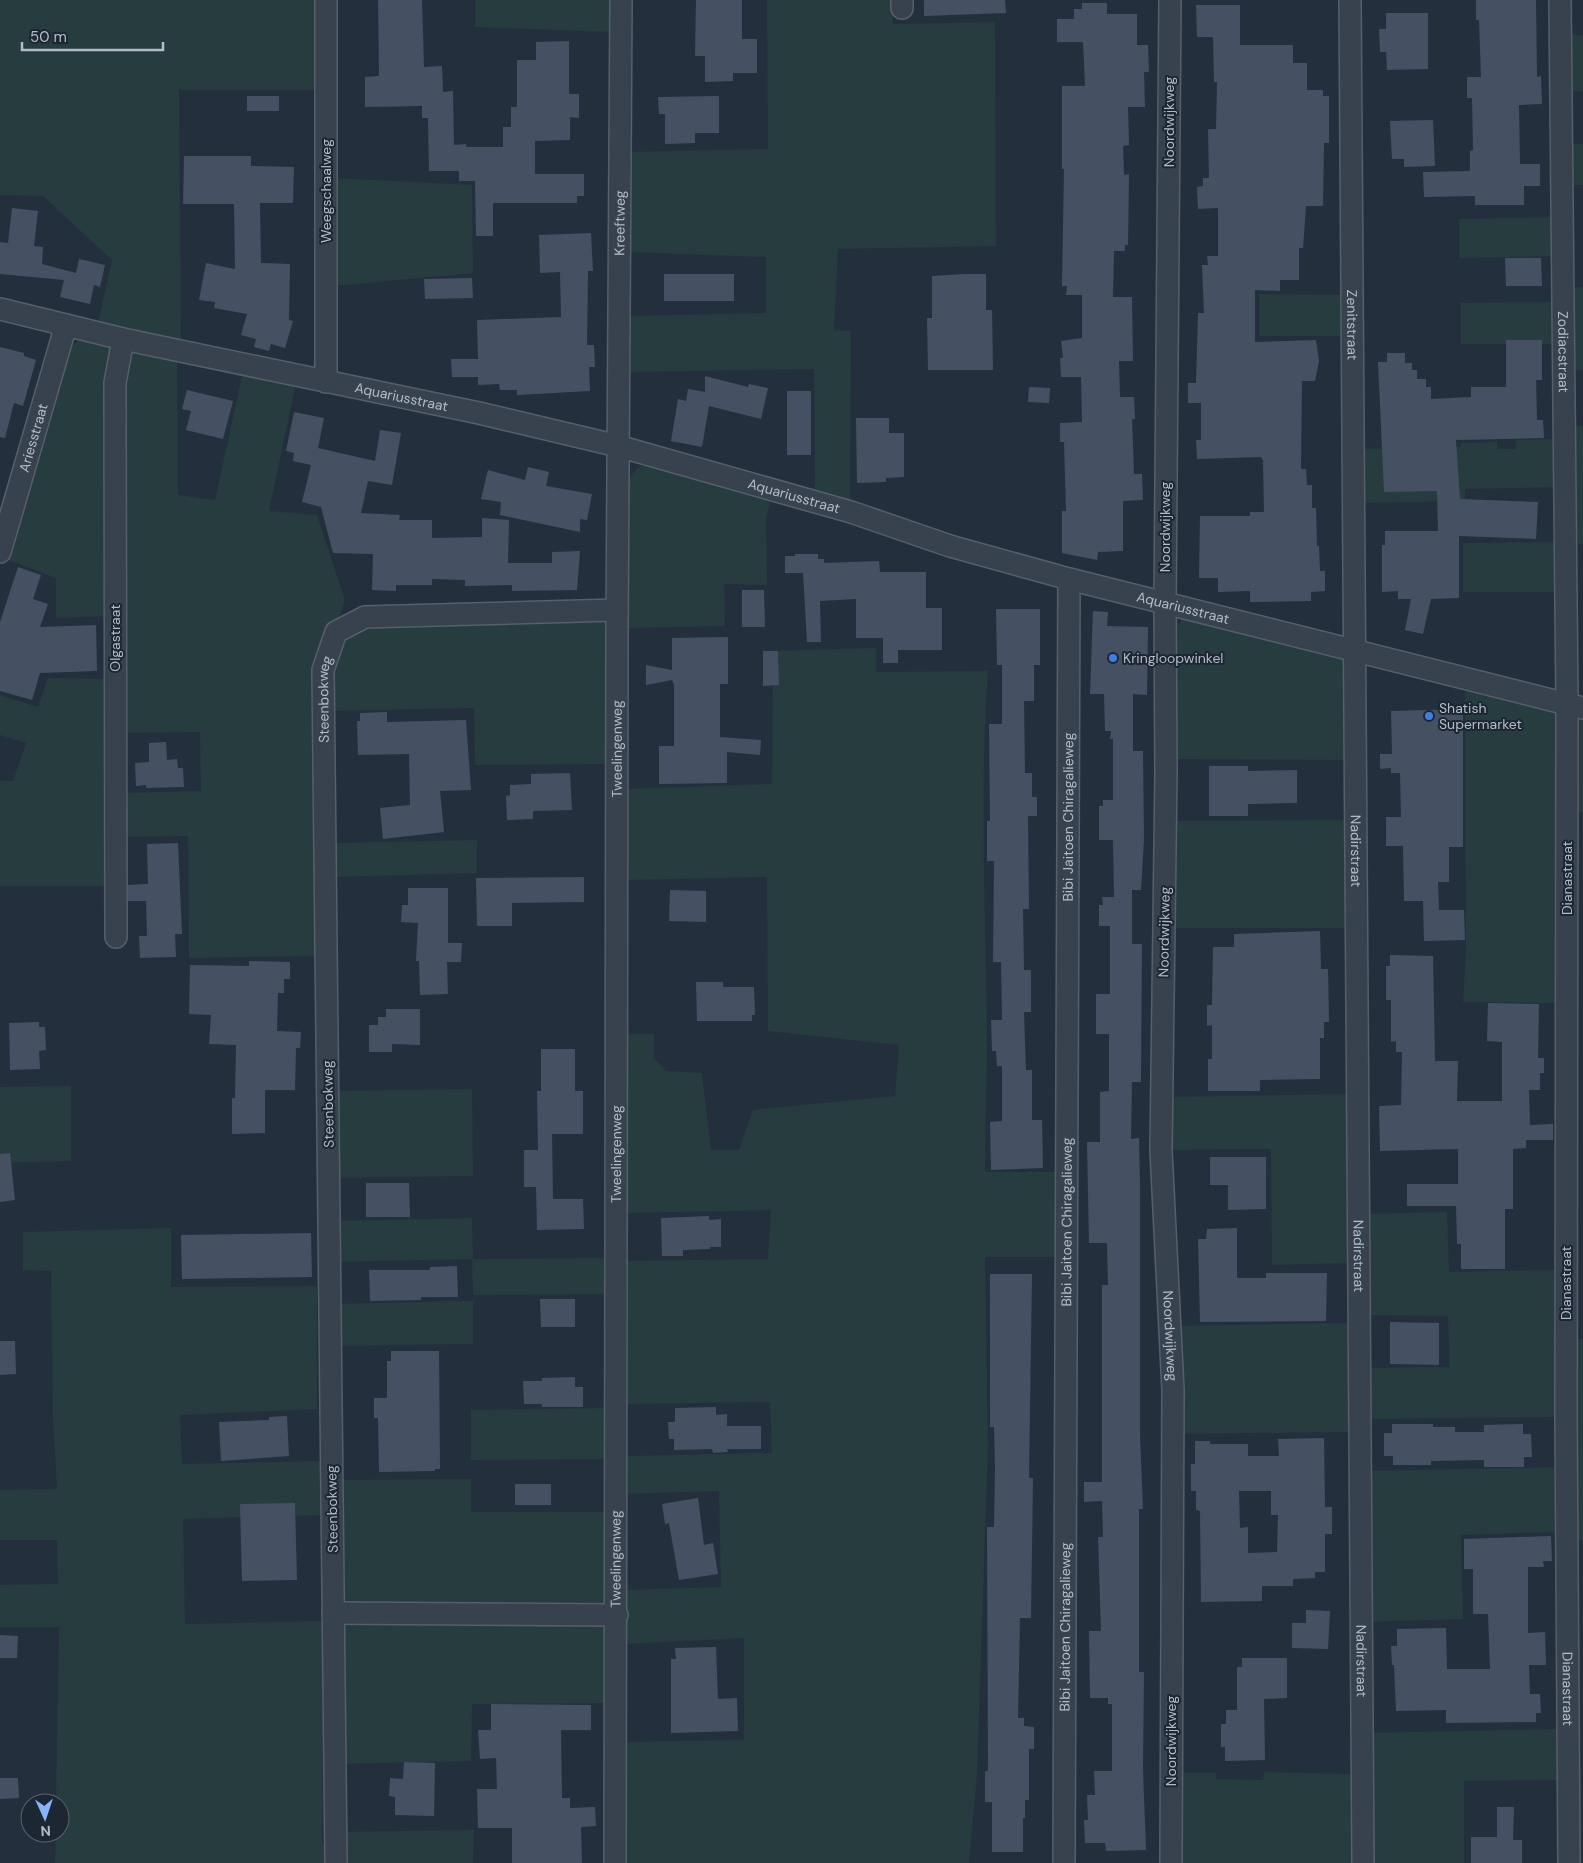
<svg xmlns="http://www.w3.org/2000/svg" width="1583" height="1863" viewBox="0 0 1583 1863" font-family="'DM Sans',sans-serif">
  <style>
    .green { fill: #263c3f }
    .building { fill: #455162; fill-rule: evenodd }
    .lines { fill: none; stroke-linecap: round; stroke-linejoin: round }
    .minor-casing { stroke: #565f6c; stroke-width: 24 }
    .minor { stroke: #38414e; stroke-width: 21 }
    .shop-dot { fill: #3f7fe0; stroke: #1d2633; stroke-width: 2 }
    .labels { text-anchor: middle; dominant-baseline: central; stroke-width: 4; stroke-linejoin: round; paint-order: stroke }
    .street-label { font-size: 14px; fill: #b4bcc9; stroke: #1d2633 }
    .poi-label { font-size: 14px; fill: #b4bcc9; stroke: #1d2633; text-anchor: start }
  </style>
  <rect width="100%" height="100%" fill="#242f3e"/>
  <!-- green -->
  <g class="green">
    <path d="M0,0H320V90H179L181,343L98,323L112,260L43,196L0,195Z"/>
    <path d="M475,0H615L614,32L475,27Z"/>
    <path d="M767,0H892L893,24L995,22L996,246L838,249L834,330L851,331L850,502L815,494L814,369L625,372L626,316L766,313V257L627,252L626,152L768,149Z"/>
    <path d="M1567,35H1583V91H1568Z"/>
    <path d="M1568,144H1583V185H1569Z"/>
    <path d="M333,178L472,185L473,273L334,286Z"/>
    <path d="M1558,217V256L1459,258V219Z"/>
    <path d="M1583,287V370H1572L1571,288Z"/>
    <path d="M1259,294L1344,295V336H1259Z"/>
    <path d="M1553,302L1554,344H1461V303Z"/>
    <path d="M87,339L115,346L110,616L56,618V578L6,559L70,346L80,340Z"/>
    <path d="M129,348L177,359L178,495L215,500L243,372L296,383L269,511L317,515L345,600L335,628L318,956L189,958L188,836L119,837V793L201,791L200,732L119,733L121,385Z"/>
    <path d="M1570,426H1583V544H1571Z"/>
    <path d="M1558,439L1559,487L1465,489V501L1358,503L1356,449L1461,447V443L1497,442V449H1516V440Z"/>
    <path d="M643,465H656L771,499L766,518L767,585L724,584L725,626L625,628L627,489C629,477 632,471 643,465Z"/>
    <path d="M1561,542V592H1463V543Z"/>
    <path d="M602,619L611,628L606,764L475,765L474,708L329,711V669L341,638L368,624Z"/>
    <path d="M1183,619L1333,653L1346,660L1350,760L1176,759L1174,629Z"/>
    <path d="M876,648V672L988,671C979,794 986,916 987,1039C987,1083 985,1128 985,1172H1056L1057,1257H985L988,1445L977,1774L969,1863H622L621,1742L744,1740V1638L625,1644V1590L721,1587L719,1491L624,1494L623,1456L772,1453L770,1402L626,1404L624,1261L768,1259L771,1210L625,1213L624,1034H654V1058L666,1071L702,1073L711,1150H739L753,1110L895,1096L899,1045L768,1031L767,877L626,880L625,789L772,784L773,651Z"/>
    <path d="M48,678L110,679L108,886H0V781H13L26,743L0,735V695L38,707Z"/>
    <path d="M1465,685L1554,710L1559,716V1003L1463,1002L1466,951Z"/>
    <path d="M1583,717V812H1572L1576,722Z"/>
    <path d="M1349,820V928H1173V821Z"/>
    <path d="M477,840V873L334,877V843Z"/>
    <path d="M71,1086V1161L0,1163V1087Z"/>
    <path d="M472,1089L473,1176L330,1178L329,1091Z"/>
    <path d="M1348,1094L1349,1263L1272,1265L1271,1149L1169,1150V1097Z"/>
    <path d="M1447,1212L1449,1272L1558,1270L1559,1417L1361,1419V1368L1450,1367L1448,1316L1362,1315L1361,1214Z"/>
    <path d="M472,1218L473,1259L609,1258L610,1294L473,1295L472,1259L334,1262L333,1221Z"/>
    <path d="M171,1228V1287L317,1286V1409L180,1415L182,1464L320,1461V1515L183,1519L185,1624L322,1621V1845L329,1846L332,1832L474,1830L473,1863H55L56,1833H60V1803H56L59,1627H0V1585L58,1584L57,1540H0V1490L57,1489L53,1420L51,1271L23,1270V1232Z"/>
    <path d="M473,1301V1344L330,1346V1304Z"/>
    <path d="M1349,1323L1351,1432L1170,1434V1326Z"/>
    <path d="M1572,1339H1583V1540H1573Z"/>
    <path d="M608,1408L609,1459L471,1460V1410Z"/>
    <path d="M1560,1467V1532L1461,1535L1463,1619L1366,1622L1363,1471Z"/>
    <path d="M471,1479V1512H610L607,1608L341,1604L331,1480Z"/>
    <path d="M606,1620L609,1703L472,1704L471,1761L332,1764L337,1621Z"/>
    <path d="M1561,1729L1562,1780L1464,1781V1863H1364L1363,1733Z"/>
    <path d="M1264,1772L1353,1774L1352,1863H1168L1170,1773H1216V1779L1263,1780Z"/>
  </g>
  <!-- building -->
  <g class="building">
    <path d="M378,0H422L424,67L442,66L443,92L453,91L454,145L466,144V147H503V127H511V107H517V60H536V42L569,41V94H579V118L570,117V140L535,141V174H584V196H577V203H493V236H476L475,181H459V171H429L428,118H422V106L365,107V77L379,76Z"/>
    <path d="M696,0H742V39H757V73H733V81L705,82V56H695Z"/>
    <path d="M924,0H1005L1006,13L924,16Z"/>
    <path d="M1476,0H1536L1537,77L1541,76L1542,104L1519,105L1520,164H1540V186H1524V205H1475V196L1424,197L1423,172L1470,171V151L1473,150L1472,98H1467V77H1481L1479,20H1476Z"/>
    <path d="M1082,3H1107V14H1137V45H1148L1149,72H1144L1145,107H1128L1129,145L1123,146L1124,175L1129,174L1128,245H1125V251H1114L1113,297H1132L1133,361H1119L1120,397H1134L1135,419H1132L1134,474H1142L1143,500L1123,501V551L1098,552L1097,560L1062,553V511H1066L1064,442H1060V423L1082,422L1081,377H1061L1060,358H1063L1061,341L1082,338V295H1066L1067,286H1062L1064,169H1062V86H1085L1083,42H1057V19H1074V9H1082Z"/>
    <path d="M1196,5H1240V45H1293V63H1307V90H1323V96H1329V143H1324L1323,206H1306L1303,248H1299V280H1280V291L1255,290V342L1316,340L1319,361L1315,381H1302L1301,469H1306L1307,485H1312V508H1316L1317,546H1319L1320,571H1325V591L1311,592V601L1250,602V591L1218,592V578H1199L1200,516H1250V512H1264L1263,460L1261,457L1197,459L1196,440H1201V403H1188V383H1196L1198,313H1204L1202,265H1208L1207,256H1218V208L1198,209L1197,187L1203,186V178H1209L1208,129H1216L1217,82H1214L1213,37H1197Z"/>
    <path d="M1386,13H1428V69L1387,70L1386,52H1380L1379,29H1386Z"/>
    <rect x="247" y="96" width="32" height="15"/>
    <path d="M719,96V133H695V143L665,144V114H659L658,97Z"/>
    <path d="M1433,120L1435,166L1404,167V159H1392L1390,121Z"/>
    <path d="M184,156H251V166L294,167L293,203H260L261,263L290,264L289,320L293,321L285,348L271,344L269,351L254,347L256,339L241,335L247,314L214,308L215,302L199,300L206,263L235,269L234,204H183Z"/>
    <path d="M12,208L38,211L34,246L43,247L42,264L76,273L79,259L105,265L100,287L94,285L90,304L60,297L64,280L0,274V242L8,243Z"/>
    <path d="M591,233L593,271H588L587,345H594L595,367H589L590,391L517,395V390H500L499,384L478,385V377H452L451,359H478L477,320L561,317L560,272L540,273L539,235Z"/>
    <path d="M1505,258H1541L1542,286H1506Z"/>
    <rect x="664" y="274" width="70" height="27"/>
    <path d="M964,274H986V310H992L993,370H928L927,318H932V276Z"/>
    <path d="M472,278L473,298L425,299L424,279Z"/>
    <path d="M1506,340H1542V380H1536L1537,420H1543L1544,438L1456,440L1460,499L1538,502L1536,539L1459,536V598L1431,599L1423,634L1405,630L1411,599H1398V591L1382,592V545H1385V531H1438L1437,491L1384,492L1378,362H1387V353H1405V363H1412V370H1417V379H1426V387H1431V399L1471,397V387H1506Z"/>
    <path d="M0,347L24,353V356L36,360L23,406L14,403L5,438L0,437Z"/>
    <path d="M705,376L748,387L749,384L768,388L761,419L709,406L702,447L671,441L678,399L686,401L688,389L705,392Z"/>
    <path d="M1029,387L1050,388L1049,403L1028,402Z"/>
    <path d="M187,390L233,401L223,439L186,430L191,411L182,409Z"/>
    <rect x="787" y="391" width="24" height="64"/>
    <path d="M294,412L324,418L318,448L375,461L380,430L401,433L392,485L368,481L361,513L400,515L399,520H432V538L482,537V518L509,520L508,563H552V552L580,551L577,590L512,591V585L465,586V580L432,579V585H396V591L372,590L373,554L333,553L321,507L302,502L311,465L293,461L294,453L286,451Z"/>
    <path d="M856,418H889V433H904V477L886,478V482L857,483Z"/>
    <path d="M528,467L549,472L546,486L592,494L587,520L580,519V532L500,515L501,502L481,499L488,470L525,480Z"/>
    <path d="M795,554H818V559H824V563L879,561L880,572H926V608H942V650H898V663H883V638H856V599L820,601L821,642H807L803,573H785V556H795Z"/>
    <path d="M18,567L41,575L33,599L48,604L40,627L96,625L97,671L40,673L32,700L0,691V622Z"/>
    <path d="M742,590H764L765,627H742Z"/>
    <path d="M996,609H1040V665H1034V701H1024L1025,773H1032V797H1037V816H1028L1029,909H1023L1024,970H1031V1012H1024L1026,1070H1032V1120H1042L1043,1168L991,1170L990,1122L1002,1121V1066H997L996,1051H992L991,1020H1002L1001,962H993L994,861H987V821H990L989,724H1002V665H997Z"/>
    <path d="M1093,611L1108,612L1107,626L1148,627L1147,695L1133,694V751H1143L1144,839L1141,890H1132V944H1142L1141,1082H1132L1131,1139L1139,1138L1140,1187V1434L1143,1509H1139V1672H1144L1143,1770L1146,1850L1106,1851L1105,1843H1085L1084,1820H1088L1087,1795H1095L1094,1771H1112V1704H1108V1698H1090L1089,1631H1101L1098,1537H1103L1102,1501L1084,1502V1482H1102V1285H1108L1107,1243H1089L1087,1142H1100V1092L1109,1091V1034H1096V994H1110V926H1099V905H1103L1102,897H1114L1113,840H1099V806H1103V800H1113V739H1110L1111,731H1105L1104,694H1090Z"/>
    <path d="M728,637V684H720V737L761,740L760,755L727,752V783L659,784V746H674V685L672,680L646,685V665L672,670V638Z"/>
    <path d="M763,651H778L779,685L763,686Z"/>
    <path d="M1463,709V847H1449V882H1438L1439,910H1464L1465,940L1424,941L1423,901H1404L1403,846H1386V817H1401L1400,773H1391V768L1380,769V754H1392L1391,711Z"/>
    <path d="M387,712V722L466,720L471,790L440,791L444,832L383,839L380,808L410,805L409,754L358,755L357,721H360V713Z"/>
    <path d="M166,742L167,760L177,759L178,768H183L184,787L146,788V785L136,786L135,763L149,762V743Z"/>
    <path d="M1209,766H1248V771L1297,770V803L1248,804V816H1209Z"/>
    <path d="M570,773L572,810L533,811V819L507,820L506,796L510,795V785L531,784V774Z"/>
    <path d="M178,843L182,934H175L176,957L140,958L139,936H147L146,901H128V885L148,884L147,844Z"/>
    <path d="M584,877V902L512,903V926H477L476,878Z"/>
    <path d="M408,888H448V943H462L461,962H447L448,994L420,995L419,961H416L418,923L401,922L402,905H408Z"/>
    <path d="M670,890L706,891V922L669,921Z"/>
    <path d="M1320,931L1321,969H1328L1329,1022H1324V1038H1320V1079L1260,1080V1091H1208V1059H1212V1025L1207,1026V1005H1212L1213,947H1234V934Z"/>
    <path d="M1390,955L1433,956L1435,1061H1458L1457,1101H1502V1042L1487,1041L1488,1003L1539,1004L1538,1058H1544V1073H1540V1090H1529L1530,1125L1553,1124V1140H1526V1148L1513,1149V1209H1505V1269H1461V1244H1457L1456,1206H1407V1184H1458V1149L1380,1151L1379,1106L1401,1105L1402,1052H1396V1041L1391,1042V1000H1386V966H1390Z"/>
    <path d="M249,961L290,962V979H284V993H278L277,1031L301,1032L300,1048H296L295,1090H265V1133L232,1134V1098H235L236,1045L209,1044L211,1015L189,1014L190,965L249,966Z"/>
    <path d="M696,982H723V987H754L755,1015H752V1021H697Z"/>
    <path d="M386,1009H420V1045L392,1044V1052H369V1025H378V1017H386Z"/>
    <path d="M39,1022V1027H45L46,1050L39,1051L40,1069L10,1070L9,1023Z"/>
    <path d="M541,1049H575V1091H583V1134H552L553,1199H583L584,1229L537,1230L536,1187H524V1150H538L537,1091H541Z"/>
    <path d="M10,1153L15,1200L0,1202V1154Z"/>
    <path d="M1210,1157H1266V1209L1228,1210V1185H1210Z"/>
    <path d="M366,1183H409L410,1217H366Z"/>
    <path d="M709,1216V1220L721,1219V1247H710V1249L683,1250V1256H662L661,1218Z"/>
    <path d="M1237,1228V1278H1266V1273H1327L1326,1321L1200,1322L1198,1239H1206L1207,1229Z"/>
    <path d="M311,1233L312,1277L182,1279L181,1235Z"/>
    <path d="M457,1266L458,1297H421V1300L370,1301L369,1270H430V1267Z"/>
    <path d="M990,1274H1032L1029,1478H1033L1031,1618H1020L1018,1718H1024V1726L1034,1727V1749H1029V1800H1025V1818H1023V1852H992V1802H985V1771H988L987,1527H994L995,1469L994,1427H990Z"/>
    <path d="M540,1299H575V1327H541Z"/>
    <path d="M1390,1322L1439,1323V1365L1390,1364Z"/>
    <path d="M0,1341H15L16,1374L0,1375Z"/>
    <path d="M391,1351H439L440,1469H435V1471L379,1472L378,1418H374V1398H387V1361H391Z"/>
    <path d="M575,1377V1387H583V1407H542V1404H524L523,1381H542V1378Z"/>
    <path d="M716,1407V1415L727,1414V1426H761V1449H727L728,1452L713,1453L712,1449L674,1450V1439H669L668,1422H675V1408Z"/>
    <path d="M287,1416L289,1456L221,1461L219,1422L269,1420V1417Z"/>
    <path d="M1392,1424H1433V1427H1455V1432H1484V1425L1523,1424V1434H1531L1532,1457H1524V1467H1484V1460L1431,1461V1465H1393V1456H1384V1433H1392Z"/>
    <path d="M1324,1438L1325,1507H1332V1534H1325V1572H1315V1578L1293,1579V1586H1262V1601L1201,1602L1200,1511L1196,1510V1491H1191V1464H1195V1441H1210V1444H1248V1456H1279L1278,1439ZM1239,1491H1271V1515H1278L1277,1552L1248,1553V1527L1240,1528Z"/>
    <rect x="515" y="1484" width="36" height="21"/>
    <path d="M698,1498L704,1545L713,1543L718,1574L679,1580L669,1523L665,1524L662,1504Z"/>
    <path d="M295,1503L297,1580L242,1581L240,1504Z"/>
    <path d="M1551,1536L1552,1561H1543L1544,1567H1528V1633L1545,1632L1546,1665H1529L1530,1694H1540L1541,1713H1536V1722L1446,1723V1710L1396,1711L1394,1665H1392L1391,1646H1397V1629L1446,1628L1447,1669H1490L1488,1614H1473V1569H1464V1539Z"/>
    <path d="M1306,1610L1330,1611L1328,1649L1292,1648V1623H1306Z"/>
    <path d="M0,1635L18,1636L17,1658H0Z"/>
    <path d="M716,1647L718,1699L737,1698L738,1731L671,1733V1659H676L675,1648Z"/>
    <path d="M1242,1658H1287V1698L1264,1699L1265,1760L1225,1761V1747H1221V1724H1226V1710H1237V1667H1242Z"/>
    <path d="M491,1704L591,1705V1730H561L562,1798H570V1808L595,1807L596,1826L581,1827L582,1863H512V1828H478L477,1789H497L496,1758L480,1759L478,1730H491Z"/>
    <path d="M404,1762L435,1763L434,1816L395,1815V1797L389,1796L390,1778L403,1779Z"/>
    <path d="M0,1778H18L19,1798L0,1799Z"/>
    <path d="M1497,1807H1514L1513,1840H1522V1863H1471V1837H1497Z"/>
  </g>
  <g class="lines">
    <defs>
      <g id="minor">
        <path d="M326,0V382"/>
        <path d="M902,0V8"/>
        <path id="s1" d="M1170,0L1165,605L1166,772L1161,1150L1173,1390L1171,1863"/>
        <path id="s2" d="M1350,0L1363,1863"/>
        <path id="s3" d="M1560,0L1567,704L1566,1419L1569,1863"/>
        <path id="s4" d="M0,309L123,339L479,413L618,446L851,512L950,546L1069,579L1583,708"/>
        <path id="s5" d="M0,552L66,325"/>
        <path d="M116,937L115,383L123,339"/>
        <path d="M333,1613L617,1615"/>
        <path id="s6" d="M336,1863L323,670L336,632L365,617L617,610"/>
        <path id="s7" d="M615,1863L617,631L621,0"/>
        <path id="s8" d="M1064,1863L1069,579"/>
      </g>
    </defs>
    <!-- minor casing -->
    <use href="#minor" class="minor-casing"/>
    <!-- minor -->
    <use href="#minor" class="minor"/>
  </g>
  <!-- markers -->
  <g class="shop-dot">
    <circle cx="1113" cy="658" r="5"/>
    <circle cx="1429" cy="716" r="5"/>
  </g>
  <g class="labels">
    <!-- street labels -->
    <g class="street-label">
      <text transform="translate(1169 122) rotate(-90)">Noordwijkweg</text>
      <text transform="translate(326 191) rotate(-90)">Weegschaalweg</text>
      <text stroke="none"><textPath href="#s7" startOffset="1640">Kreeftweg</textPath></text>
      <text stroke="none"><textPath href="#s2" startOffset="325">Zenitstraat</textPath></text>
      <text stroke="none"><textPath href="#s3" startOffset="352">Zodiacstraat</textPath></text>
      <text stroke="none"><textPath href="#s4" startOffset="411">Aquariusstraat</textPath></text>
      <text stroke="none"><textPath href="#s5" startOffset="119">Ariesstraat</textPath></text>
      <text stroke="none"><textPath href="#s4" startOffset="816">Aquariusstraat</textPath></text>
      <text transform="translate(1165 527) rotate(-90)">Noordwijkweg</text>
      <text stroke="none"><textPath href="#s4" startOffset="1221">Aquariusstraat</textPath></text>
      <text transform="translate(115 638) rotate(-90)">Olgastraat</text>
      <text stroke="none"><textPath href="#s6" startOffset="1164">Steenbokweg</textPath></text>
      <text stroke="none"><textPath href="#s7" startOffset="1114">Tweelingenweg</textPath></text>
      <text stroke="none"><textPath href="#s8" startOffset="1046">Bibi Jaitoen Chiragalieweg</textPath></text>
      <text stroke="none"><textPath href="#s2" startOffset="851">Nadirstraat</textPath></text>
      <text transform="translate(1567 878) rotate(-90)">Dianastraat</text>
      <text transform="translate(1164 932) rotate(-89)">Noordwijkweg</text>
      <text transform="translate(328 1104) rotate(-91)">Steenbokweg</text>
      <text stroke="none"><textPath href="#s7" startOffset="709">Tweelingenweg</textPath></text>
      <text stroke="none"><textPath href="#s8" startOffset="641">Bibi Jaitoen Chiragalieweg</textPath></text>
      <text stroke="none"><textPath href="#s2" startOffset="1256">Nadirstraat</textPath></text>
      <text transform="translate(1566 1283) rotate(-90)">Dianastraat</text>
      <text stroke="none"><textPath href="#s1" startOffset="1336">Noordwijkweg</textPath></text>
      <text transform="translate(332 1509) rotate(-91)">Steenbokweg</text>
      <text stroke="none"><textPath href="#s7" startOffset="304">Tweelingenweg</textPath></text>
      <text stroke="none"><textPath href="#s8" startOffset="236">Bibi Jaitoen Chiragalieweg</textPath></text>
      <text stroke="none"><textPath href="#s2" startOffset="1661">Nadirstraat</textPath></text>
      <text stroke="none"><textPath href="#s3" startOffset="1689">Dianastraat</textPath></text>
      <text transform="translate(1171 1741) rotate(-90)">Noordwijkweg</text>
    </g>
    <!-- poi labels -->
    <g class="poi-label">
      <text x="1123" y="658">Kringloopwinkel</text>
      <text x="1439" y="708">Shatish<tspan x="1439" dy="16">Supermarket</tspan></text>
    </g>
  </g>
  <!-- north arrow -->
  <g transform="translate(45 1818) rotate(177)"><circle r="24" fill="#1d2633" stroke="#59626f"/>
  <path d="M0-4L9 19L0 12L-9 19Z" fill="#8ab4f8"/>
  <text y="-8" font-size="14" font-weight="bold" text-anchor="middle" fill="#b4bcc9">N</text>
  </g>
  <!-- scale -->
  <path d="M22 42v8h141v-8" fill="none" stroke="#b4bcc9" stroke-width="2.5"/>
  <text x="30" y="42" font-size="15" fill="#b4bcc9" stroke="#1d2633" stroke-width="4" paint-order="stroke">50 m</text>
</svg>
